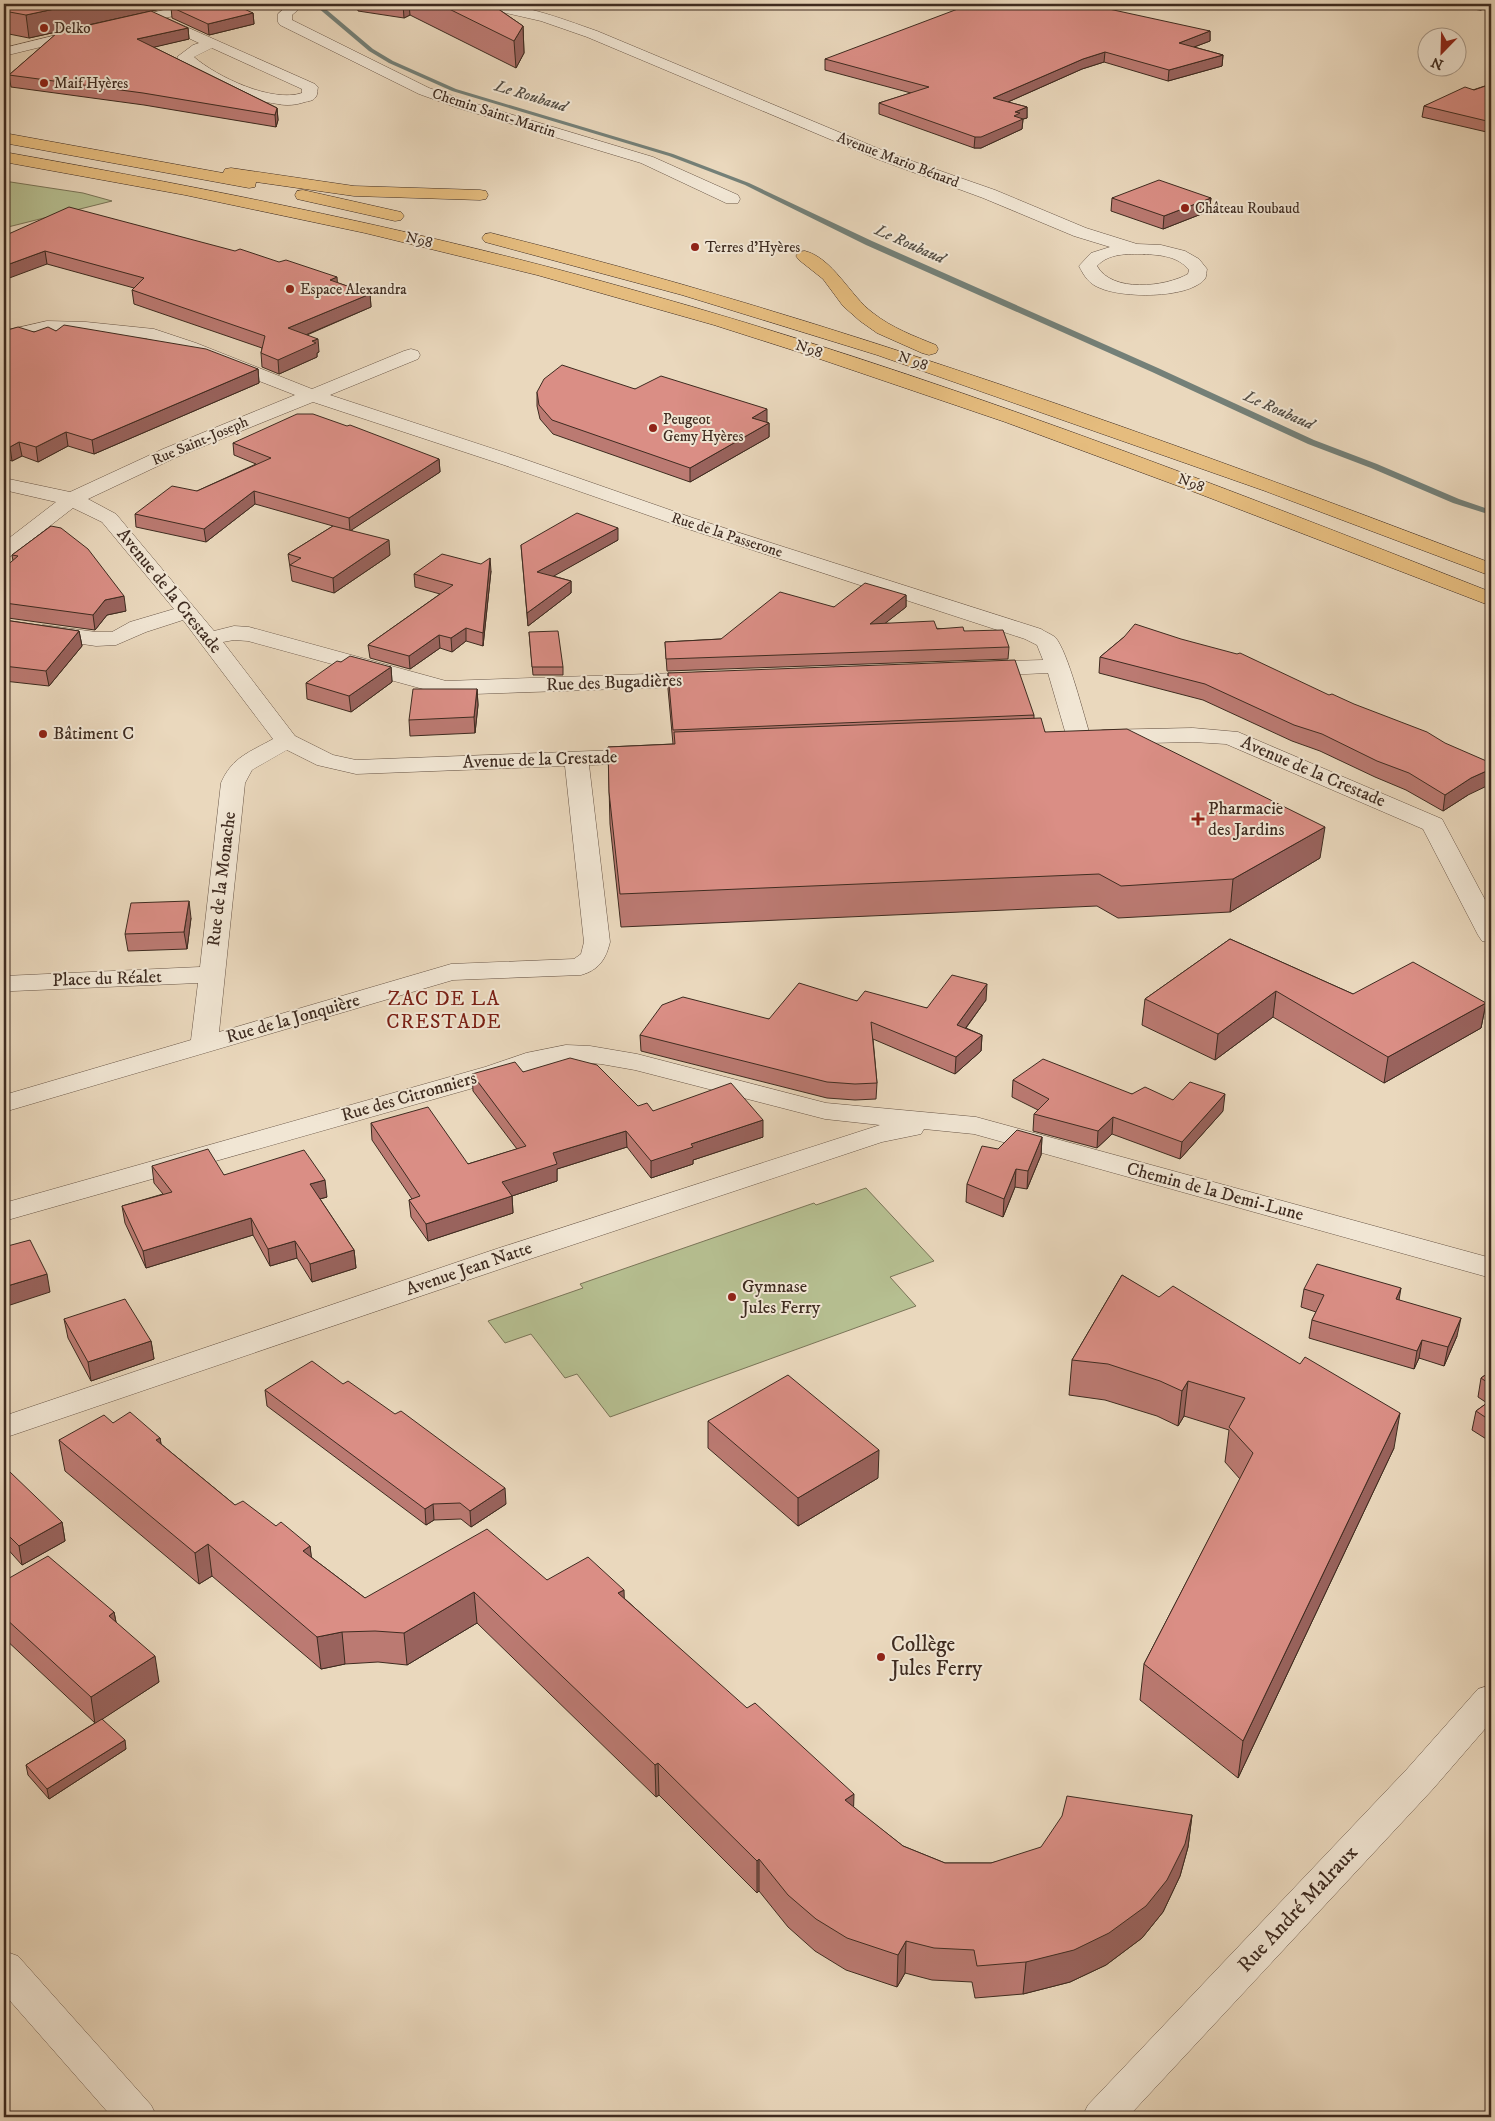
<svg xmlns="http://www.w3.org/2000/svg" width="1495" height="2121" viewBox="0 0 1495 2121" font-family="'IM FELL DW Pica',serif">
  <style>
    .green { fill: #b6bf91; stroke: #7a7558 }
    .lines { fill: none; stroke-linecap: round; stroke-linejoin: round }
    .stream { fill: #748078; fill-rule: evenodd }
    .minor-casing { stroke: #695647; stroke-width: 1 }
    .tertiary-casing { stroke: #695647; stroke-width: 1 }
    .trunk-casing { stroke: #3e2b20; stroke-width: 1 }
    .minor { fill: #f1e6d4; fill-rule: evenodd }
    .tertiary { fill: #f1e6d4; fill-rule: evenodd }
    .trunk { fill: #e5bc7e; fill-rule: evenodd }
    .rail { stroke: #3e2b20; stroke-width: 2.5; stroke-dasharray: 5 5; stroke-linecap: butt }
    .wall { fill: #bb7a72; stroke: #3e2b20 }
    .shaded-wall { fill: #99635d; stroke: #3e2b20 }
    .building { fill: #da8e85; stroke: #3e2b20 }
    .poi-dot { fill: #8f2418; stroke: #f1e6d4; stroke-width: 2 }
    .labels { text-anchor: middle; dominant-baseline: central; stroke-width: 4; stroke-linejoin: round; paint-order: stroke }
    .far-poi-label { font-size: 15px; fill: #3e2b20; stroke: #f1e6d4; text-anchor: start }
    .far-street-label { font-size: 15px; fill: #3e2b20; stroke: #f1e6d4 }
    .far-water-label { font-size: 16px; font-style: italic; fill: #544e45; stroke: #f1e6d4 }
    .street-label { font-size: 18px; fill: #3e2b20; stroke: #f1e6d4 }
    .poi-label { font-size: 18px; fill: #3e2b20; stroke: #f1e6d4; text-anchor: start }
    .quarter-label { font-size: 20px; letter-spacing: 1px; fill: #7a1f14; stroke: #f1e6d4 }
    .near-poi-label { font-size: 21px; fill: #3e2b20; stroke: #f1e6d4; text-anchor: start }
    .near-street-label { font-size: 21px; fill: #3e2b20; stroke: #f1e6d4 }
  </style>
  <rect width="100%" height="100%" fill="#ead8bd"/>
  <filter id="stains"><feTurbulence type="fractalNoise" baseFrequency=".004" numOctaves="4"/><feColorMatrix values="0 0 0 0 .2 0 0 0 0 .09 0 0 0 0 .02 0 0 0 .5 -.17"/></filter>
  <radialGradient id="worn" r=".72"><stop offset=".6" stop-color="#630" stop-opacity="0"/><stop offset="1" stop-color="#630" stop-opacity=".3"/></radialGradient>
  <!-- green -->
  <g class="green">
    <path d="M4,181L83,193L112,201L4,228Z"/>
    <path d="M866,1188L934,1261L890,1277L916,1306L610,1417L577,1374L565,1378L531,1334L505,1343L488,1321L583,1288L580,1284L814,1203L816,1205Z"/>
  </g>
  <g class="lines">
    <!-- stream -->
    <path class="stream" d="M317,5H321L373,49L393,61L456,89L673,154L749,183L872,241L1158,368L1314,440L1377,464L1459,499L1491,510V515L1453,503L1371,468L1308,444L1152,372L866,245L745,185L669,156L452,91L389,63L369,51L317,7Z"/>
    <defs>
      <g id="minor">
        <path d="M289,4H305L292,15V20L429,88L470,102L653,157L738,195L740,199L738,203H726L641,163L458,108L419,94L280,25L278,22V14Z"/>
        <path d="M478,4C518,1 559,18 597,31L889,153L995,190L1086,228L1137,244L1161,245L1185,251L1199,259L1207,269C1206,273 1207,277 1204,280C1186,299 1122,298 1100,288C1089,284 1084,276 1079,266L1091,253L1110,247L1074,236L983,198L877,159L587,37L541,21L480,7ZM1144,254C1160,255 1178,256 1189,270L1188,274C1165,287 1112,293 1097,266C1109,253 1127,254 1144,254Z"/>
        <path d="M155,13L315,84L318,87C317,91 318,95 315,98C313,101 308,101 305,102C296,105 287,106 278,104C252,101 192,79 177,57L193,45L199,43L150,20L148,17L150,14ZM212,48L302,89V93C272,103 217,77 194,57Z"/>
        <path d="M47,321L86,322L154,329L196,343L312,389L404,351L411,349L418,351L420,355L418,359L330,395L518,457L693,518L1041,629C1045,632 1051,634 1055,637C1068,651 1084,717 1091,738L1087,743L1079,745L1071,743L1067,738L1048,673L979,676L971,674L968,669L971,664L979,662L1043,660L1037,645L1025,639L679,526L504,465L313,402L177,457L88,499L116,514L214,631L234,626L249,627L446,681L706,672L714,674L717,679L714,684L706,686L445,695L248,641L234,640L223,642L295,736L333,755L356,760L645,749L653,751L657,756L653,761L645,763L589,765L610,942C606,959 599,970 581,975L453,980L4,1112V1095L191,1040L198,983L13,991L4,993V976L200,967L221,783C232,757 250,752 273,739L183,620L146,632L116,645L96,646L35,637L32,632L35,627L43,625L96,632H112L130,622L174,609L102,522L73,508L11,556L4,558V542L56,502L4,490V478L70,492L163,449L295,395L182,351L145,338L47,333L4,343V331ZM287,750L317,765L356,774L565,766L584,942L581,954L574,959L451,964L219,1032L245,783L252,770Z"/>
        <path d="M1193,728L1238,732L1442,819L1491,911V943L1482,941L1478,935L1423,829L1226,744L1193,742L1103,744L1095,742L1091,737L1095,732L1103,730Z"/>
        <path d="M566,1045L590,1046L637,1054L826,1103L976,1117L1491,1258V1278L974,1134L924,1129L921,1134L882,1142L515,1264L4,1438V1416L493,1250L880,1125L825,1119L635,1070L601,1064L578,1062L554,1063L505,1079L4,1221V1203L485,1067L526,1053Z"/>
        <path d="M1491,1685V1722L1433,1789L1128,2117H1082L1088,2105L1407,1769L1478,1689Z"/>
      </g>
      <g id="tertiary">
        <path d="M191,4H216L214,7L124,27L119,26L117,23L119,20Z"/>
        <path d="M85,28L90,29L92,32L90,35L4,56V48Z"/>
        <path d="M4,1951L18,1956L151,2105L157,2117H112L4,1994Z"/>
      </g>
      <g id="trunk">
        <path d="M4,133L223,173L225,169L231,168L354,186L480,190L486,191L488,195L486,199L480,200L354,196L256,182L255,187L249,188L4,143Z"/>
        <path d="M4,152C217,190 429,232 637,291C928,372 1211,482 1491,592V606L1197,493L1005,422L811,356L714,325L537,275L365,233L185,195L4,162Z"/>
        <path d="M303,190L401,212L404,216L401,220L395,221L297,199L295,195L297,191Z"/>
        <path d="M491,233C832,318 1163,438 1491,563V576L1265,491L877,355L682,295L485,242L482,238L485,234Z"/>
        <path d="M805,251C833,258 850,296 873,313C892,328 914,336 936,345L938,349L936,353L929,355L922,353L877,333L860,321L843,306L823,279L799,260L796,256L799,252Z"/>
      </g>
    </defs>
    <!-- minor casing -->
    <use href="#minor" class="minor-casing"/>
    <!-- tertiary casing -->
    <use href="#tertiary" class="tertiary-casing"/>
    <!-- trunk casing -->
    <use href="#trunk" class="trunk-casing"/>
    <!-- minor -->
    <use href="#minor" class="minor"/>
    <!-- tertiary -->
    <use href="#tertiary" class="tertiary"/>
    <!-- trunk -->
    <use href="#trunk" class="trunk"/>
    <!-- rail -->
    <path class="rail" d="M1447,4L1491,11"/>
  </g>
  <!-- wall -->
  <g class="wall">
    <path d="M4,4H183L29,38L4,33Z"/>
    <path d="M357,4H491L523,26L524,53L516,68L410,15L404,18L358,11Z"/>
    <path d="M171,7L253,13L254,24L209,35L172,18Z"/>
    <path d="M188,28L189,39L153,47L277,108L278,120L276,127L144,105L11,87L9,75L55,35L54,33Z"/>
    <path d="M1210,31V41L1194,47L1223,55L1222,66L1168,81L1104,62L1082,69L1008,102L1027,107V118L1023,119L1022,129L981,148H974L879,114V103L911,93L825,70V59Z"/>
    <path d="M1491,84V133L1422,117L1424,106Z"/>
    <path d="M1112,198H1211L1209,211L1163,229L1111,211Z"/>
    <path d="M4,236L338,283L370,294L371,307L307,335L319,352L317,353V357L279,374L262,367L261,353L262,348L134,304L132,290L134,288L47,264Z"/>
    <path d="M4,331L34,332L56,331L258,369L259,383L94,454L68,446L38,462L22,456L12,461L4,458Z"/>
    <path d="M635,389L769,423V437L690,482L553,434L540,419L537,406V392Z"/>
    <path d="M233,443L439,459L440,472L351,530L390,555L334,593L292,581L288,554L333,526L255,504L206,542L136,527L135,514L197,491L256,464L234,455Z"/>
    <path d="M51,526L126,611L107,615L95,630L8,618L4,619V568L13,561L12,555Z"/>
    <path d="M618,540L553,576L571,581V593L528,626L521,545Z"/>
    <path d="M491,571L483,646L466,641L452,652L440,648L410,669L370,658L368,645L440,594L415,587L414,574Z"/>
    <path d="M906,595V607L885,623L964,631L1009,647L1008,659L667,671L665,642L721,639L834,607Z"/>
    <path d="M4,620L79,631L82,646L49,686L4,681Z"/>
    <path d="M529,632L563,667V675H533Z"/>
    <path d="M1124,637L1468,795L1443,811L1406,790L1375,777L1320,751L1292,741L1203,700L1099,673L1100,657Z"/>
    <path d="M341,662L391,667L392,682L351,712L307,699L306,683Z"/>
    <path d="M668,673L1034,715V718L1045,732L1320,858L1230,912L1118,918L1097,906L621,927L610,824L608,747L673,744L668,689Z"/>
    <path d="M477,689L478,705L475,733L410,736L409,720Z"/>
    <path d="M191,918L187,949L128,951L125,934Z"/>
    <path d="M1230,939L1353,994L1486,1003L1481,1028L1384,1083L1273,1017L1215,1060L1142,1025L1145,999Z"/>
    <path d="M986,1000L966,1028L982,1035L981,1051L955,1074L873,1039L877,1083L876,1099L855,1100L827,1098L641,1051L640,1035L769,1019L857,1001L927,1008Z"/>
    <path d="M523,1072L653,1111L763,1137L693,1160V1164L651,1178L627,1147L557,1169V1181L512,1196L513,1213L428,1241L411,1217L409,1200L412,1199L372,1140L371,1123L468,1164L517,1149L473,1091L472,1074Z"/>
    <path d="M1013,1080L1132,1094L1173,1100L1223,1111L1180,1159L1112,1134L1097,1148L1033,1131L1034,1114L1038,1110L1012,1097Z"/>
    <path d="M1042,1137L1041,1155L1027,1189L1015,1187L1003,1217L966,1202L967,1184L998,1149Z"/>
    <path d="M152,1166L224,1175L327,1197L320,1199L354,1250L356,1268L312,1282L297,1258L270,1266L253,1235L146,1268L125,1223L122,1206L163,1194L154,1183Z"/>
    <path d="M1122,1275L1394,1448L1238,1778L1140,1700L1144,1664L1240,1479L1225,1462L1229,1430L1184,1416L1178,1426L1157,1416L1105,1400L1069,1395L1072,1360Z"/>
    <path d="M1304,1289L1399,1300L1457,1336L1444,1366L1419,1358L1414,1369L1309,1338L1312,1320L1316,1312L1301,1307Z"/>
    <path d="M64,1319L151,1341L154,1359L91,1381L68,1338Z"/>
    <path d="M1491,1371V1442L1472,1430L1476,1411L1487,1403L1478,1397L1481,1378Z"/>
    <path d="M265,1390L506,1504L471,1527L461,1519L434,1520L426,1525L267,1406Z"/>
    <path d="M708,1421L878,1478L798,1526L708,1448Z"/>
    <path d="M113,1423L160,1438L161,1444L235,1505L276,1526L310,1546L311,1557L365,1598L547,1580L624,1598L854,1808L903,1846L945,1863H991L1192,1815L1188,1847L1180,1876L1163,1912L1142,1938L1106,1965L1070,1982L1023,1994L975,1998L972,1982L932,1980L905,1973L897,1987L846,1970L815,1951L788,1927L759,1891L757,1893L659,1795L656,1797L477,1623L407,1665L378,1662L345,1664L321,1669L212,1576L199,1584L65,1471L59,1440Z"/>
    <path d="M4,1475L62,1522L65,1541L22,1565L4,1545Z"/>
    <path d="M4,1581L114,1612L116,1622L159,1682L102,1719L126,1749L49,1799L28,1775L26,1765L95,1723L4,1638Z"/>
  </g>
  <!-- shaded-wall -->
  <g class="shaded-wall">
    <path d="M78,4H183L29,38L26,15Z"/>
    <path d="M403,4H409L410,15L404,18Z"/>
    <path d="M253,13L254,24L209,35L208,24Z"/>
    <path d="M523,26L524,53L516,68L514,41Z"/>
    <path d="M188,28L189,39L138,51L137,39Z"/>
    <path d="M1210,31V41L1178,53L1179,43Z"/>
    <path d="M1105,52L1104,62L1082,69L992,109L993,98L1083,59Z"/>
    <path d="M1223,55L1222,66L1168,81L1169,70Z"/>
    <path d="M1027,107V118L1023,119L1022,129L981,148H974L975,137L1015,112Z"/>
    <path d="M277,108L278,120L276,127L275,115Z"/>
    <path d="M1211,198L1209,211L1163,229L1164,216Z"/>
    <path d="M45,251L47,264L4,280V266Z"/>
    <path d="M337,277L338,291L330,280Z"/>
    <path d="M370,294L371,307L289,342L288,328Z"/>
    <path d="M318,339L319,352L317,353V357L279,374L278,360L312,341Z"/>
    <path d="M258,369L259,383L94,454L92,440Z"/>
    <path d="M767,409V423L752,418Z"/>
    <path d="M769,423V437L690,482V468Z"/>
    <path d="M66,432L68,446L38,462L36,447Z"/>
    <path d="M19,442L22,456L12,461L10,447Z"/>
    <path d="M439,459L440,472L350,531L349,518Z"/>
    <path d="M254,491L255,504L206,542L204,529Z"/>
    <path d="M618,528V540L538,585L537,572Z"/>
    <path d="M389,540L390,555L334,593L333,578Z"/>
    <path d="M490,558L491,571L483,646V633Z"/>
    <path d="M571,581V593L528,626L527,613Z"/>
    <path d="M906,595V607L869,636L870,624Z"/>
    <path d="M124,596L126,611L107,615L95,630L93,615L105,600Z"/>
    <path d="M5,603L8,618L4,619V604Z"/>
    <path d="M466,628V641L452,652L451,638Z"/>
    <path d="M79,631L82,646L49,686L46,671Z"/>
    <path d="M439,635L440,648L410,669L409,656Z"/>
    <path d="M391,667L392,682L351,712L349,696Z"/>
    <path d="M477,689L478,705L475,733L474,717Z"/>
    <path d="M1491,769V784L1468,795L1443,811L1445,795L1471,778Z"/>
    <path d="M1325,827L1320,858L1230,912L1233,879Z"/>
    <path d="M189,901L191,918L187,949L184,932Z"/>
    <path d="M987,984L986,1000L956,1041L957,1025Z"/>
    <path d="M1276,991L1273,1017L1215,1060L1218,1034Z"/>
    <path d="M1486,1003L1481,1028L1384,1083L1388,1057Z"/>
    <path d="M982,1035L981,1051L955,1074L956,1057Z"/>
    <path d="M1225,1094L1223,1111L1180,1159L1182,1142Z"/>
    <path d="M1113,1117L1112,1134L1097,1148L1098,1131Z"/>
    <path d="M763,1120V1137L693,1160V1164L651,1178V1161L691,1144Z"/>
    <path d="M626,1131L627,1147L557,1169V1181L503,1199L502,1182L553,1153Z"/>
    <path d="M1042,1137L1041,1155L1027,1189L1028,1171Z"/>
    <path d="M1016,1169L1015,1187L1003,1217L1004,1199Z"/>
    <path d="M325,1180L327,1197L312,1201L310,1184Z"/>
    <path d="M512,1196L513,1213L428,1241L426,1224Z"/>
    <path d="M251,1218L253,1235L146,1268L143,1251Z"/>
    <path d="M295,1241L297,1258L270,1266L268,1249Z"/>
    <path d="M354,1250L356,1268L312,1282L310,1264Z"/>
    <path d="M47,1274L50,1292L4,1307V1287Z"/>
    <path d="M1401,1288L1398,1306L1396,1299Z"/>
    <path d="M1461,1318L1457,1336L1444,1366L1448,1347Z"/>
    <path d="M1422,1340L1419,1358L1414,1369L1417,1351Z"/>
    <path d="M151,1341L154,1359L91,1381L88,1362Z"/>
    <path d="M1188,1381L1184,1416L1178,1426L1182,1391Z"/>
    <path d="M1400,1413L1394,1448L1238,1778L1243,1741Z"/>
    <path d="M160,1438L165,1469L156,1440Z"/>
    <path d="M879,1450L878,1478L798,1526V1498Z"/>
    <path d="M505,1488L506,1504L471,1527L470,1511Z"/>
    <path d="M433,1504L434,1520L426,1525L425,1509Z"/>
    <path d="M62,1522L65,1541L22,1565L19,1546Z"/>
    <path d="M208,1544L212,1576L199,1584L195,1553Z"/>
    <path d="M310,1546L314,1577L303,1551Z"/>
    <path d="M624,1590L625,1621L618,1593Z"/>
    <path d="M474,1592L477,1623L407,1665L404,1633Z"/>
    <path d="M114,1612L119,1638L109,1616Z"/>
    <path d="M342,1632L345,1664L321,1669L317,1637Z"/>
    <path d="M155,1656L159,1682L95,1724L91,1697Z"/>
    <path d="M125,1740L126,1749L49,1799L47,1789Z"/>
    <path d="M658,1763L659,1795L656,1797L655,1765Z"/>
    <path d="M854,1794L853,1826L845,1800Z"/>
    <path d="M1192,1815L1188,1847L1180,1876L1163,1912L1142,1938L1106,1965L1070,1982L1023,1994L1026,1962Z"/>
    <path d="M759,1859V1891L757,1893V1861Z"/>
    <path d="M906,1941L905,1973L897,1987L898,1955Z"/>
  </g>
  <!-- building -->
  <g class="building">
    <path d="M4,4H78L26,15L4,11Z"/>
    <path d="M187,4H233L253,13L208,24L171,7Z"/>
    <path d="M439,4H491L523,26L514,41Z"/>
    <path d="M971,4H1086L1210,31L1179,43L1223,55L1169,70L1105,52L1083,59L993,98L1027,107L1015,112L1020,113L1014,116L1023,119L981,137H975L879,103L929,87L825,59Z"/>
    <path d="M151,11L188,28L137,39L277,108L275,115L143,93L9,75L57,33H54Z"/>
    <path d="M1491,84V122L1424,106L1465,87L1474,90Z"/>
    <path d="M1159,180L1211,198L1164,216L1112,198Z"/>
    <path d="M69,207L235,251L240,249L279,262L286,260L337,277L330,280L370,294L288,328L318,339L312,341L316,343L278,360L261,353L265,336L132,290L144,278L45,251L4,266V236Z"/>
    <path d="M64,325L206,349L258,369L92,440L66,432L36,447L19,442L10,447L4,445V331L18,327L34,332L48,327L56,331Z"/>
    <path d="M562,365L635,389L661,376L767,409L752,418L769,423L690,468L552,420L539,405L537,392L544,379Z"/>
    <path d="M297,414H313L347,426L350,425L439,459L349,518L254,491L204,529L135,514L172,486L197,491L271,458L233,443Z"/>
    <path d="M577,513L618,528L537,572L571,581L527,613L521,545Z"/>
    <path d="M51,526L61,528L88,549L124,596L105,600L93,615L5,603L4,604V568L18,556L12,555Z"/>
    <path d="M333,526L389,540L333,578L290,565L301,558L288,554Z"/>
    <path d="M442,554L481,564L490,558L483,633L466,628L451,638L439,635L409,656L368,645L453,585L414,574Z"/>
    <path d="M865,583L906,595L870,624L934,621L937,629L963,627L964,631L1003,630L1009,647L666,659L665,642L721,639L780,592L834,607Z"/>
    <path d="M4,620L79,631L46,671L4,666Z"/>
    <path d="M1135,624L1181,639L1237,654L1240,653L1329,695L1332,694L1354,704L1427,732L1445,743L1491,763V769L1471,778L1445,795L1409,773L1377,761L1322,734L1294,725L1205,684L1100,657L1124,637Z"/>
    <path d="M558,631L563,667H532L529,632Z"/>
    <path d="M350,656L391,667L349,696L306,683L337,661L341,662Z"/>
    <path d="M1015,660L1034,715L673,730L668,673Z"/>
    <path d="M413,689H477L474,717L409,720Z"/>
    <path d="M1041,718L1045,732L1127,729L1325,827L1233,879L1121,886L1099,874L620,894L609,792L608,747L675,744L674,732Z"/>
    <path d="M189,901L184,932L125,934L131,903Z"/>
    <path d="M1230,939L1353,994L1413,962L1486,1003L1388,1057L1276,991L1218,1034L1145,999Z"/>
    <path d="M952,975L987,984L957,1025L982,1035L956,1057L871,1022L877,1083L855,1084L827,1082L640,1035L662,1005L683,997L769,1019L799,983L857,1001L865,991L927,1008Z"/>
    <path d="M570,1058L597,1065L638,1106L647,1103L653,1111L731,1083L763,1120L691,1144L693,1147L651,1161L626,1131L553,1153L557,1164L502,1182L512,1196L426,1224L409,1200L420,1196L371,1123L428,1107L468,1164L526,1146L472,1074L515,1062L523,1072Z"/>
    <path d="M1043,1059L1132,1094L1145,1087L1173,1100L1190,1082L1225,1094L1182,1142L1113,1117L1098,1131L1034,1114L1049,1099L1013,1080Z"/>
    <path d="M1017,1130L1042,1137L1028,1171L1016,1169L1004,1199L967,1184L982,1146L998,1149Z"/>
    <path d="M208,1149L224,1175L304,1150L325,1180L310,1184L354,1250L310,1264L295,1241L268,1249L251,1218L143,1251L122,1206L172,1192L152,1166Z"/>
    <path d="M30,1240L47,1274L4,1287V1247Z"/>
    <path d="M1317,1264L1401,1288L1396,1299L1461,1318L1448,1347L1422,1340L1417,1351L1312,1320L1324,1295L1304,1289Z"/>
    <path d="M1122,1275L1159,1297L1173,1286L1300,1364L1305,1357L1400,1413L1243,1741L1144,1664L1253,1453L1229,1427L1245,1398L1188,1381L1182,1391L1160,1381L1108,1364L1072,1360Z"/>
    <path d="M125,1299L151,1341L88,1362L64,1319Z"/>
    <path d="M312,1361L343,1384L348,1381L395,1414L401,1411L505,1488L470,1511L460,1503L433,1504L425,1509L265,1390Z"/>
    <path d="M1491,1371V1385L1481,1378Z"/>
    <path d="M788,1375L879,1450L798,1498L708,1421Z"/>
    <path d="M1491,1400V1421L1476,1411Z"/>
    <path d="M130,1412L160,1438L156,1440L235,1505L243,1501L276,1526L281,1522L310,1546L303,1551L365,1598L487,1529L547,1580L588,1557L624,1590L618,1593L747,1708L755,1703L854,1794L845,1800L903,1846L945,1863H991L1041,1847L1062,1816L1067,1796L1192,1815L1185,1844L1167,1880L1146,1906L1109,1933L1074,1950L1026,1962L977,1966L974,1950L934,1948L906,1941L898,1955L847,1938L816,1919L788,1895L759,1859L757,1861L658,1763L655,1765L474,1592L404,1633L375,1631L342,1632L317,1637L208,1544L195,1553L59,1440L104,1415L113,1423Z"/>
    <path d="M10,1472L62,1522L19,1546L4,1531V1475Z"/>
    <path d="M48,1556L114,1612L109,1616L155,1656L91,1697L4,1617V1581Z"/>
    <path d="M102,1719L125,1740L47,1789L26,1765Z"/>
  </g>
  <!-- markers -->
  <g class="poi-dot">
    <circle cx="44" cy="28" r="5"/>
    <circle cx="44" cy="83" r="5"/>
    <circle cx="1185" cy="208" r="5"/>
    <circle cx="695" cy="247" r="5"/>
    <circle cx="290" cy="289" r="5"/>
    <circle cx="653" cy="428" r="5"/>
    <circle cx="43" cy="734" r="5"/>
    <path d="M1195.5 811.5h5v5h5v5h-5v5h-5v-5h-5v-5h5z"/>
    <circle cx="732" cy="1297" r="5"/>
    <circle cx="881" cy="1657" r="5"/>
  </g>
  <g class="labels">
    <!-- far-poi labels -->
    <g class="far-poi-label">
      <text x="54" y="28">Delko</text>
      <text x="54" y="83">Maif Hyères</text>
      <text x="1195" y="208">Château Roubaud</text>
      <text x="705" y="247">Terres d'Hyères</text>
      <text x="300" y="289">Espace Alexandra</text>
      <text x="663" y="419">Peugeot<tspan x="663" dy="17">Gemy Hyères</tspan></text>
    </g>
    <!-- far-street labels -->
    <g class="far-street-label">
      <text transform="translate(494 113) rotate(18)">Chemin Saint-Martin</text>
      <text transform="translate(898 160) rotate(21)">Avenue Mario Bénard</text>
      <text transform="translate(419 240) rotate(13)">N98</text>
      <text transform="translate(809 349) rotate(18)">N98</text>
      <text transform="translate(913 361) rotate(19)">N 98</text>
      <text transform="translate(200 441) rotate(-23)">Rue Saint-Joseph</text>
      <text transform="translate(1191 483) rotate(20)">N98</text>
      <text transform="translate(727 535) rotate(18)">Rue de la Passerone</text>
    </g>
    <!-- far-water labels -->
    <g class="far-water-label">
      <text transform="translate(531 96) rotate(17)">Le Roubaud</text>
      <text transform="translate(910 244) rotate(24)">Le Roubaud</text>
      <text transform="translate(1279 410) rotate(24)">Le Roubaud</text>
    </g>
    <!-- street labels -->
    <g class="street-label">
      <text transform="translate(169 591) rotate(51)">Avenue de la Crestade</text>
      <text transform="translate(614 683) rotate(-2)">Rue des Bugadières</text>
      <text transform="translate(540 760) rotate(-2)">Avenue de la Crestade</text>
      <text transform="translate(1313 772) rotate(23)">Avenue de la Crestade</text>
      <text transform="translate(222 879) rotate(-83)">Rue de la Monache</text>
      <text transform="translate(107 979) rotate(-2)">Place du Réalet</text>
      <text transform="translate(293 1019) rotate(-16)">Rue de la Jonquière</text>
      <text transform="translate(409 1097) rotate(-16)">Rue des Citronniers</text>
      <text transform="translate(1215 1192) rotate(15)">Chemin de la Demi-Lune</text>
      <text transform="translate(469 1269) rotate(-19)">Avenue Jean Natte</text>
    </g>
    <!-- poi labels -->
    <g class="poi-label">
      <text x="53" y="734">Bâtiment C</text>
      <text x="1208" y="809">Pharmacie<tspan x="1208" dy="21">des Jardins</tspan></text>
      <text x="742" y="1287">Gymnase<tspan x="742" dy="21">Jules Ferry</tspan></text>
    </g>
    <!-- quarter labels -->
    <g class="quarter-label">
      <text x="444" y="999">ZAC DE LA<tspan x="444" dy="23">CRESTADE</tspan></text>
    </g>
    <!-- near-poi labels -->
    <g class="near-poi-label">
      <text x="891" y="1645">Collège<tspan x="891" dy="24">Jules Ferry</tspan></text>
    </g>
    <!-- near-street labels -->
    <g class="near-street-label">
      <text transform="translate(1298 1909) rotate(-47)">Rue André Malraux</text>
    </g>
  </g>
  <!-- margin -->
  <rect width="1495" height="2121" fill="none" stroke="#ead8bd" stroke-width="20"/>
  <rect x="5" y="5" width="1485" height="2111" fill="none" stroke="#3e2b20" stroke-width="2.5"/>
  <rect x="10" y="10" width="1475" height="2101" fill="none" stroke="#3e2b20"/>
  <!-- north arrow -->
  <g transform="translate(1442 52) rotate(203)"><circle r="24" fill="#f1e6d4" stroke="#a99b8c"/>
  <path d="M0-4L9 19L0 12L-9 19Z" fill="#8f2418"/>
  <text y="-8" font-size="14" font-weight="bold" text-anchor="middle" fill="#3e2b20">N</text>
  </g>
  <rect width="100%" height="100%" filter="url(#stains)"/>
  <rect width="100%" height="100%" fill="url(#worn)"/>
</svg>
